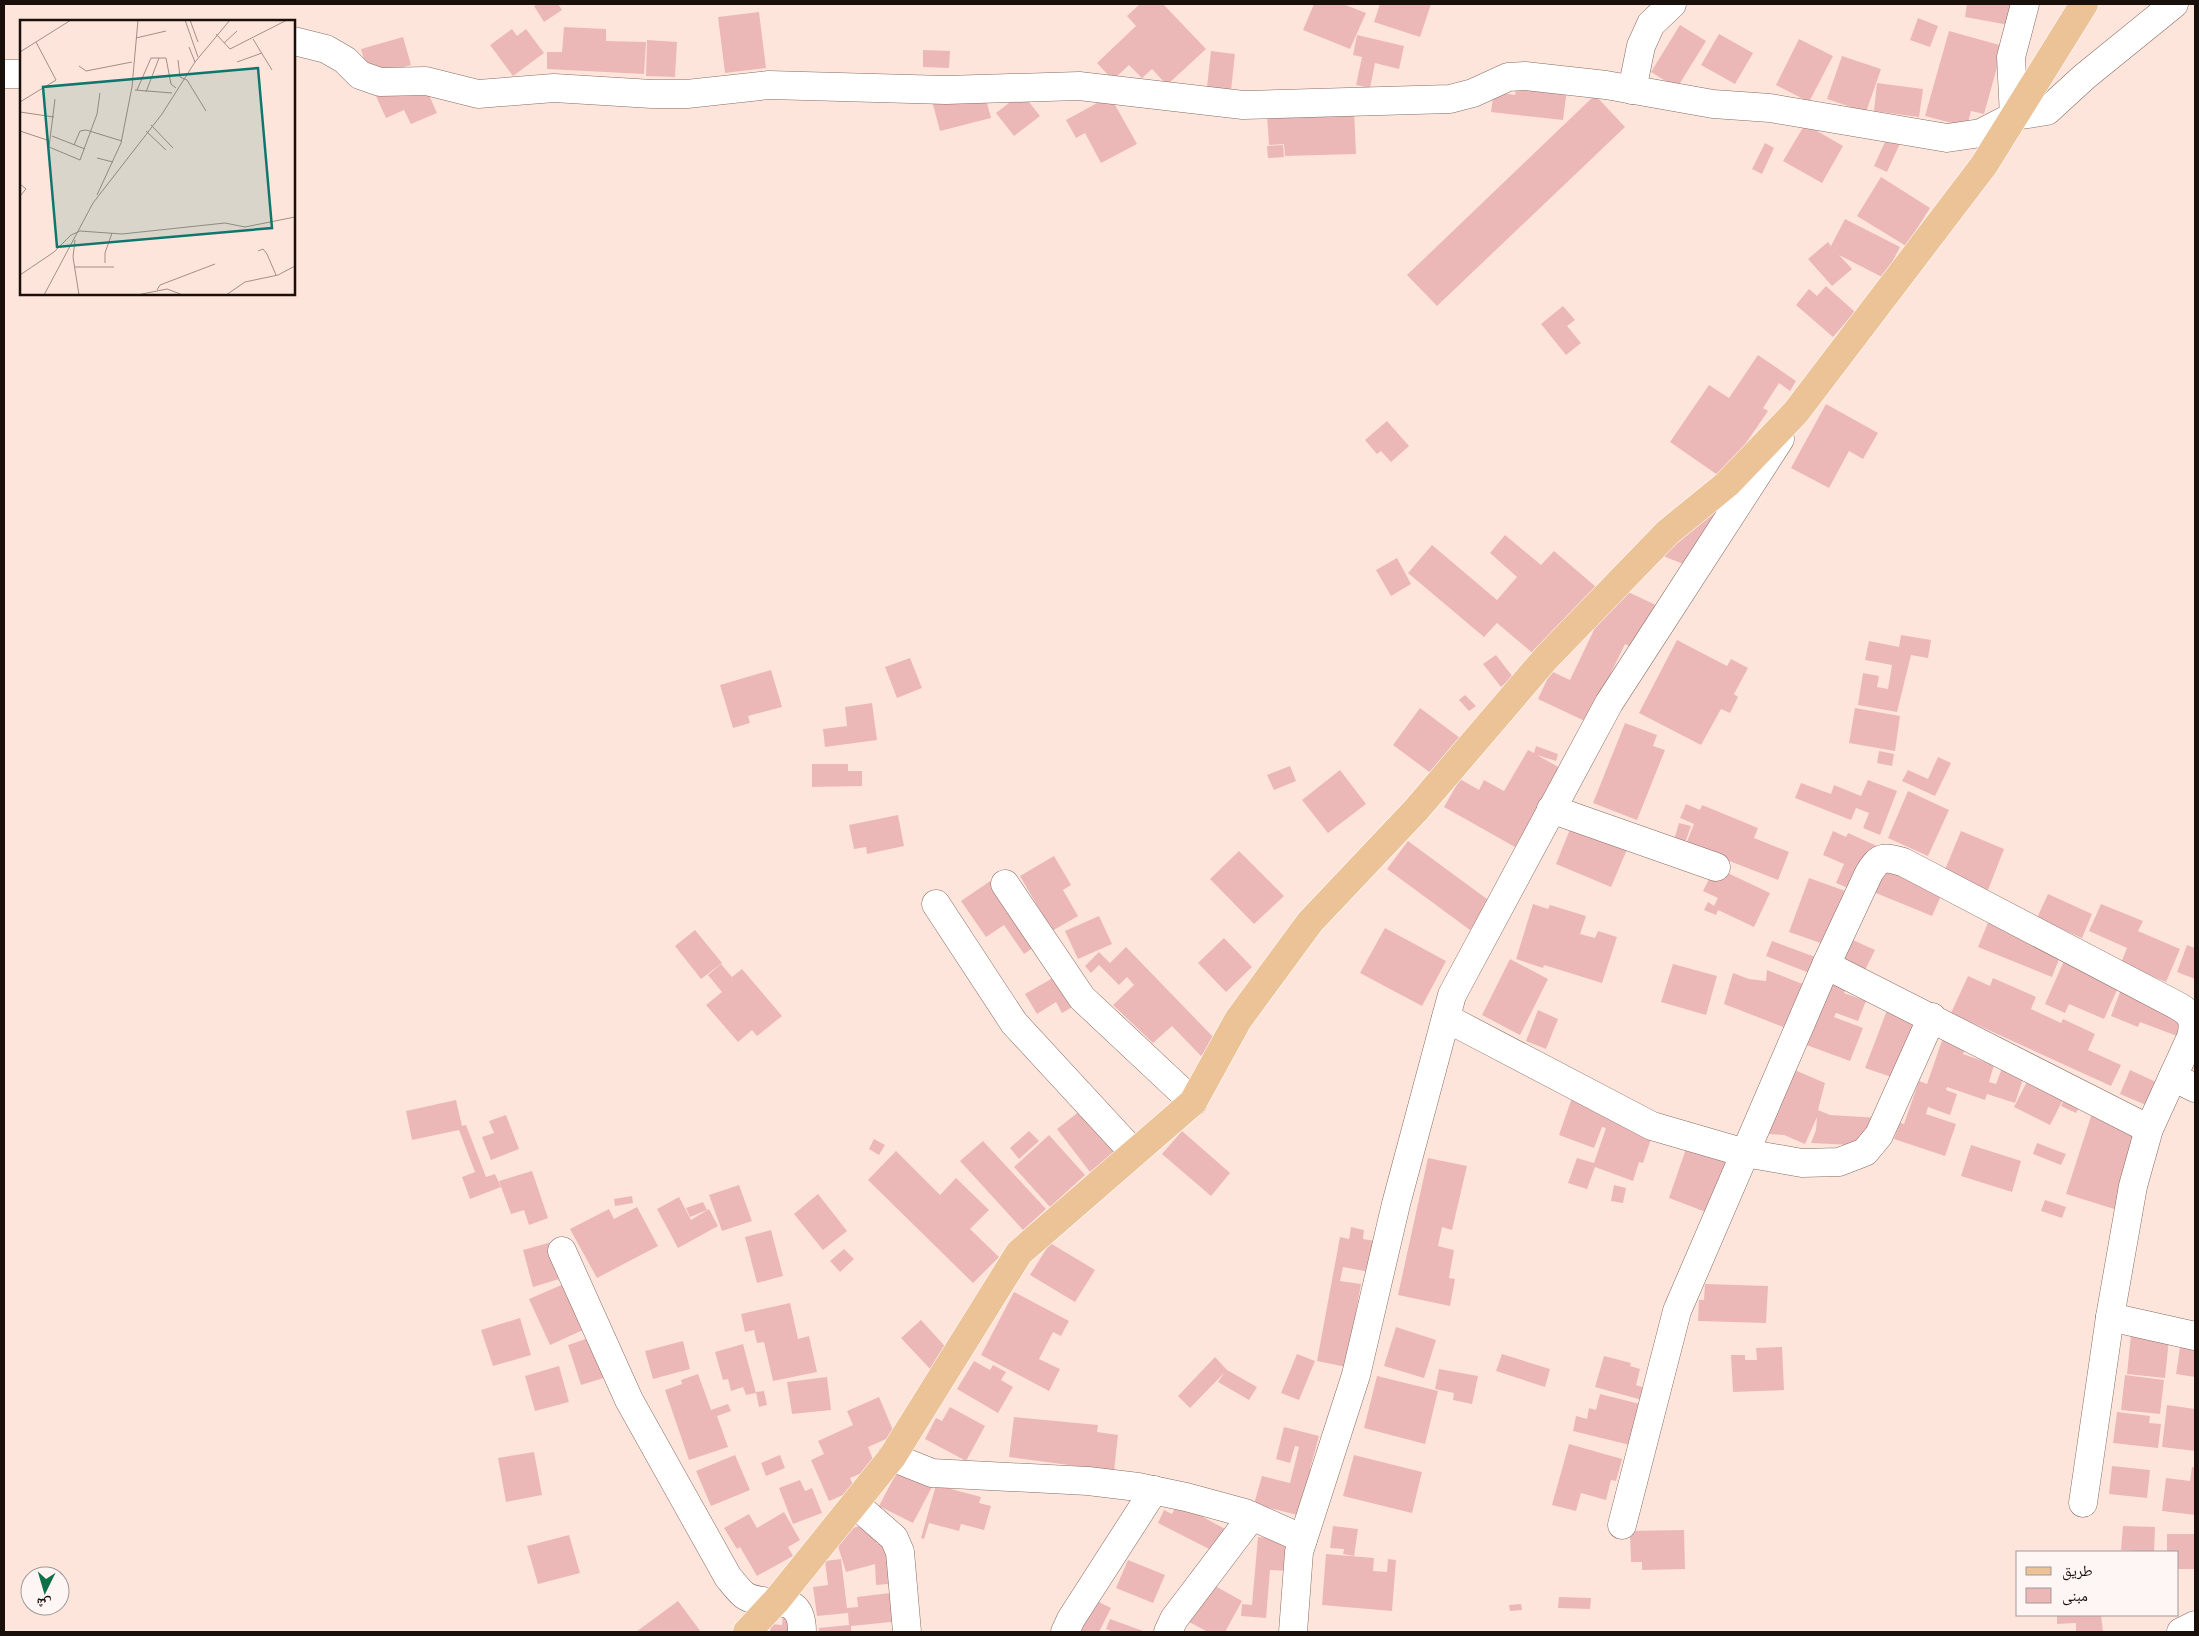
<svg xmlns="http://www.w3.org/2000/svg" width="2199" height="1636" viewBox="0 0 2199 1636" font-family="Poppins,'Noto Naskh Arabic',sans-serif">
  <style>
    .building { fill: #ecb8b7 }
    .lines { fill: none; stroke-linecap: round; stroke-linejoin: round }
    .minor-casing { stroke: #876c62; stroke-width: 29 }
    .major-casing { stroke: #fff; stroke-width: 29 }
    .minor { stroke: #fff; stroke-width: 28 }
    .major { stroke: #ecc297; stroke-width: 28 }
    .inset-road { fill: none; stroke: #a28f88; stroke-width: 1 }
    .view { fill: #0f766e; fill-opacity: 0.15; stroke: #0f766e; stroke-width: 2.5 }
    .inset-edge { fill: none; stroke: #190f0b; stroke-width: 2.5 }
  </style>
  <rect width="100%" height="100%" fill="#fee5db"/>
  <!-- building -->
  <g class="building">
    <path d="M538,4H558L562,10L544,22L534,6Z"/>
    <path d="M1140,4H1163L1206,49L1167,85L1152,69L1142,78L1129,65L1113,80L1097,63L1136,26L1127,16Z"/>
    <path d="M1314,4H1343L1366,13L1350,49L1303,30Z"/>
    <path d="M1380,4H1431L1420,37L1374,22Z"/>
    <path d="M1967,4H2013L2009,25L1965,17Z"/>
    <path d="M759,12L766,68L725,73L718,17Z"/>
    <path d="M1918,18L1938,26L1930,47L1910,40Z"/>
    <path d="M1680,25L1706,41L1677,88L1651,72Z"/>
    <path d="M564,27L606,29V41L646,42L644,74L547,69V52H562Z"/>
    <path d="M512,29L517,36L526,29L544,53L513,76L490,45Z"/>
    <path d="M1949,31L2003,46L1984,114L1971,111L1967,127L1925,116Z"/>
    <path d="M1719,34L1753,53L1735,84L1701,65Z"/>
    <path d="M1357,35L1404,46L1399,69L1375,63L1370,88L1356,85L1362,57L1353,55Z"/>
    <path d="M403,37L411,65L369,77L361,49Z"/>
    <path d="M1799,39L1833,56L1809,102L1776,85Z"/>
    <path d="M647,40L677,42L675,77L646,76Z"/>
    <path d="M923,50L950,51L949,68L923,67Z"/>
    <path d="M1211,51L1235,54L1231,90L1207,87Z"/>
    <path d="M1842,56L1881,69L1866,112L1827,99Z"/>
    <path d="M420,75L437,113L411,124L404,110L386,118L375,94Z"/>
    <path d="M1517,83L1567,89L1563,120L1491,112L1494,92L1515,95Z"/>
    <path d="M1877,83L1923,89L1919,117L1874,111Z"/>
    <path d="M982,84L991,118L940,131L931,97Z"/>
    <path d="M1022,93L1040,116L1014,136L996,113Z"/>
    <path d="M1595,95L1625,127L1437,306L1407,275Z"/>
    <path d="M1110,96L1137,144L1101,163L1085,133L1076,138L1066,120Z"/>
    <path d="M1354,110L1356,154L1285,156L1284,144L1269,145L1267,115Z"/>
    <path d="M1805,124L1843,146L1822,183L1783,161Z"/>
    <path d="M1889,133L1902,139L1887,172L1874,166Z"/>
    <path d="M1765,143L1774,148L1762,174L1752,169Z"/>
    <path d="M1283,145L1284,157L1268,158L1267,146Z"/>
    <path d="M1881,177L1930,208L1906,246L1857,216Z"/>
    <path d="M1845,219L1900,247L1884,278L1839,255L1852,269L1832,286L1808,259L1828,242L1831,246Z"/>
    <path d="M1826,286L1855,312L1833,337L1796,305L1809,289L1817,296Z"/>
    <path d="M1563,306L1575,320L1567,326L1581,343L1566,355L1541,324Z"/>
    <path d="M1758,355L1796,381L1790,391L1779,383L1763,408L1768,411L1722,478L1670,442L1709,385L1729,398Z"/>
    <path d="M1826,404L1878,433L1863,459L1849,451L1829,488L1791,468Z"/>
    <path d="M1387,421L1409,446L1391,462L1381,451L1377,454L1365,440Z"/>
    <path d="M1708,505L1719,509L1696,569L1663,556Z"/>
    <path d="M1505,535L1541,565L1554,551L1596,587L1536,656L1497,623L1484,637L1408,573L1432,545L1497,600L1517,577L1490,553Z"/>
    <path d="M1397,558L1411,584L1391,596L1376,570Z"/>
    <path d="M1615,586L1656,605L1635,649L1625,644L1587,722L1538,699L1551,671L1570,680Z"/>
    <path d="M1901,635L1931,640L1928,658L1911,655L1897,712L1858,705L1863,673L1879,676L1877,687L1888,689L1892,665L1865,660L1869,641L1899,647Z"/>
    <path d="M1677,640L1727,666L1731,659L1748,668L1734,694L1738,697L1730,713L1721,709L1701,745L1639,713Z"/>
    <path d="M1496,655L1513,677L1501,687L1483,664Z"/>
    <path d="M910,658L922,688L897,698L885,667Z"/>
    <path d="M771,670L782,707L748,716L750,723L733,728L720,685Z"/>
    <path d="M1465,695L1476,706L1469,711L1459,700Z"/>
    <path d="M872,703L877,740L825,747L823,729L847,726L845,707Z"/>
    <path d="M1420,708L1460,738L1432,774L1393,745Z"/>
    <path d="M1855,708L1900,716L1895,751L1849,743Z"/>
    <path d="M1625,723L1657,735L1653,746L1665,750L1637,820L1593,803Z"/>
    <path d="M1536,746L1558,754L1556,761L1537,755L1560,768L1515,847L1444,807L1460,779L1479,790L1484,780L1504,791L1528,750L1534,753Z"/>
    <path d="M1879,751L1894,754L1892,766L1877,763Z"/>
    <path d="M1938,757L1951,763L1935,796L1902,781L1908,770L1928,779Z"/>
    <path d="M812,764H848V771H862V786L812,787Z"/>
    <path d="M1290,766L1296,781L1274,790L1267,775Z"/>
    <path d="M1340,770L1366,804L1328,833L1302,800Z"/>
    <path d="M1868,780L1897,791L1880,835L1863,828L1869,813L1856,808L1851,820L1795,798L1801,783L1831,794L1834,785L1861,796Z"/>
    <path d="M1908,791L1949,810L1928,856L1888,838Z"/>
    <path d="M1686,804L1700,810L1702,805L1758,828L1754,838L1789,852L1778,880L1686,844L1694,824L1680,818Z"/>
    <path d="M898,815L904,846L867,854L866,847L854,849L849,825Z"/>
    <path d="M1575,817L1631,840L1611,887L1556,864Z"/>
    <path d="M1679,823L1691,826L1685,843L1674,840Z"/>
    <path d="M1833,831L1846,837L1848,833L1877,846L1857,892L1836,883L1844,864L1823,855Z"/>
    <path d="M1961,831L2004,849L1988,890L1944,872Z"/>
    <path d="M1408,841L1491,902L1470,930L1387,869Z"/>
    <path d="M1239,851L1284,896L1254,924L1210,879Z"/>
    <path d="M1054,856L1071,885L1063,890L1078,916L1052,931L1020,876Z"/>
    <path d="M1883,864L1944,889L1932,916L1871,891Z"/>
    <path d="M1715,867L1770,893L1754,927L1718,910L1716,915L1704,910L1708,902L1714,906L1718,898L1703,891Z"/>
    <path d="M1002,873L1047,938L1024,954L1004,925L986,937L961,901Z"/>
    <path d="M1809,878L1851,893L1832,947L1789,932Z"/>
    <path d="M2048,894L2092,914L2082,938L2037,918Z"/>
    <path d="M1533,904L1548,909L1550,905L1586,916L1580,934L1595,938L1598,931L1617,937L1602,983L1544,965L1543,968L1516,959Z"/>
    <path d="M2101,904L2143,921L2138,931L2180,949L2166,982L2121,963L2127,948L2089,931Z"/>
    <path d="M1991,915L2061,954L2052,977L1978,947Z"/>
    <path d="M1099,916L1112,944L1078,959L1065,931Z"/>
    <path d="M1385,928L1446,961L1422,1006L1360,973Z"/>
    <path d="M695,930L722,963L701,979L675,946Z"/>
    <path d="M1844,936L1875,950L1865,970L1835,957Z"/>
    <path d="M1224,938L1252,967L1226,992L1198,963Z"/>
    <path d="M1772,941L1818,958L1812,974L1766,956Z"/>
    <path d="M2187,945L2195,948V979L2177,972Z"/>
    <path d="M1126,947L1216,1040L1201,1056L1172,1026L1153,1043L1113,1005L1134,985L1127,977L1119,985L1099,965L1091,973L1085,966L1099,952L1110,963Z"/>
    <path d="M2067,954L2122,979L2104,1019L2069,1004L2065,1013L2045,1004Z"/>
    <path d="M1510,959L1548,979L1520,1035L1482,1015Z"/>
    <path d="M721,964L732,977L742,969L782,1016L757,1036L752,1030L738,1042L706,1005L722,992L708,975Z"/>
    <path d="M1673,964L1717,976L1706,1015L1661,1002Z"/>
    <path d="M1767,970L1805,985L1791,1030L1724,1004L1733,973L1749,979L1766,981Z"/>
    <path d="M1065,971L1083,1001L1062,1013L1056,1002L1037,1014L1025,994Z"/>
    <path d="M1968,976L1990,986L1993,978L2036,997L2031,1009L2061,1023L2063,1019L2095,1034L2088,1050L2121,1065L2111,1086L1951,1013Z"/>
    <path d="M1830,981L1846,987L1844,993L1866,1001L1858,1021L1836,1013L1834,1017L1863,1028L1850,1061L1801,1043Z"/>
    <path d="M2123,984L2195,1009L2185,1039L2140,1022L2138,1027L2111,1016Z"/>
    <path d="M1889,1005L1926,1018L1903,1081L1865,1068Z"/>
    <path d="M1538,1010L1558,1019L1546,1049L1526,1041Z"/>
    <path d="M1945,1032L1968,1040L1963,1054L1994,1065L1989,1082L1996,1084L2005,1060L2027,1067L2015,1103L1987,1094L1985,1100L1947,1087L1946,1090L1957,1094L1950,1115L1928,1107L1926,1114L1956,1124L1945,1156L1894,1139L1900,1123L1904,1124L1919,1081L1927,1084Z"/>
    <path d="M1790,1068L1825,1083L1818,1110L1830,1115L1880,1118L1872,1146L1811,1143L1816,1130L1817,1117L1805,1144L1784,1135L1768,1134Z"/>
    <path d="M2130,1070L2156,1082L2146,1105L2120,1094Z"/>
    <path d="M2032,1072L2068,1090L2050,1125L2014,1107Z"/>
    <path d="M2069,1091L2084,1098L2076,1113L2061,1106Z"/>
    <path d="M1574,1092L1653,1133L1643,1163L1639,1162L1633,1181L1595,1167L1587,1189L1568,1183L1577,1158L1594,1163L1606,1128L1602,1127L1594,1148L1559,1135Z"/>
    <path d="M456,1100L462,1126L466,1125L486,1177L495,1174L501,1187L470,1199L462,1177L475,1172L459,1130L412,1140L406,1111Z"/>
    <path d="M1094,1100L1127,1143L1090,1172L1057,1129Z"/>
    <path d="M2094,1107L2141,1129L2124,1212L2066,1194Z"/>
    <path d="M506,1115L519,1149L491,1160L482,1137L494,1133L489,1121Z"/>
    <path d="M1029,1131L1039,1141L1019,1159L1010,1148Z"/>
    <path d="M1182,1131L1230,1173L1211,1196L1162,1154Z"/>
    <path d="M1049,1135L1085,1175L1050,1207L1014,1167Z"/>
    <path d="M874,1139L885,1145L879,1155L869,1149Z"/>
    <path d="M983,1141L1046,1209L1023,1230L960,1161Z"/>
    <path d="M2037,1143L2066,1154L2061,1165L2033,1154Z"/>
    <path d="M1971,1145L2021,1161L2012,1192L1961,1176Z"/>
    <path d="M1687,1146L1730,1162L1711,1214L1669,1198Z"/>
    <path d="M896,1151L940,1195L956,1178L989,1210L970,1229L999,1257L973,1283L868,1180Z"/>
    <path d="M1428,1158L1467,1166L1452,1230L1442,1227L1438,1246L1454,1250L1449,1278L1455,1279L1450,1306L1398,1295Z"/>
    <path d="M532,1171L548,1218L529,1225L524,1210L511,1214L499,1181Z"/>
    <path d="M739,1185L752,1221L722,1231L709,1195Z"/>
    <path d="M1614,1185L1626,1188L1623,1203L1611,1201Z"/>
    <path d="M818,1194L847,1231L823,1250L794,1214Z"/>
    <path d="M632,1196L633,1203L615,1206L614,1199Z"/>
    <path d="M679,1197L691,1220L709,1209L718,1226L678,1248L657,1209Z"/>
    <path d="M2045,1200L2066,1207L2062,1218L2041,1211Z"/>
    <path d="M703,1202L707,1210L690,1217L686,1208Z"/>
    <path d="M637,1207L658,1246L597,1278L570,1229L609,1209L614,1219Z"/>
    <path d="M1351,1227L1364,1230L1363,1239L1375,1241L1370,1272L1343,1267L1340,1281L1361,1284L1346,1367L1317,1361L1340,1237L1349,1239Z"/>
    <path d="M771,1230L783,1276L757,1283L745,1237Z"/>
    <path d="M559,1240L569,1276L533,1287L523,1250Z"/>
    <path d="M1050,1243L1095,1270L1075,1302L1030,1275Z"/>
    <path d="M844,1249L854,1259L840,1272L830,1261Z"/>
    <path d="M573,1280L594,1325L550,1345L529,1299Z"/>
    <path d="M1705,1284L1768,1286L1766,1323L1698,1321L1699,1300H1704Z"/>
    <path d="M1014,1292L1069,1321L1061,1336L1053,1332L1039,1359L1060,1369L1049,1391L981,1355Z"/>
    <path d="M790,1303L798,1339L809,1336L817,1372L773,1381L764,1342L757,1343L754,1330L745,1332L741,1314Z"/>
    <path d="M2133,1315L2169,1339L2165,1378L2127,1374Z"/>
    <path d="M520,1318L531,1355L493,1366L481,1330Z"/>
    <path d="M921,1320L951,1353L932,1371L901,1338Z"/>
    <path d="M1396,1327L1436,1340L1424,1378L1384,1366Z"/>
    <path d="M609,1331L613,1375L581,1385L568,1345Z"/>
    <path d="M2182,1334L2195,1336V1377L2176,1374Z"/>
    <path d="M683,1341L690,1369L653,1379L645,1351Z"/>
    <path d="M743,1344L756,1393L746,1395L743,1387L731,1391L728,1379L723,1380L715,1352Z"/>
    <path d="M1782,1347L1784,1390L1733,1392L1731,1355H1745V1360H1757L1756,1348Z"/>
    <path d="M1297,1354L1315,1361L1299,1400L1281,1393Z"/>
    <path d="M1502,1354L1550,1369L1545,1387L1496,1371Z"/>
    <path d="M1604,1356L1631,1363L1630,1366L1640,1369L1636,1385L1645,1388L1642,1400L1595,1387Z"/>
    <path d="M1215,1357L1227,1370L1257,1387L1249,1400L1218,1382L1224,1373L1190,1408L1178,1396Z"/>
    <path d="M974,1361L990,1370L993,1365L1006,1372L1001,1380L1013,1387L998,1413L957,1389Z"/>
    <path d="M559,1366L569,1402L535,1411L525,1376Z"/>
    <path d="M1439,1369L1478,1376L1472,1404L1453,1400L1454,1393L1435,1389Z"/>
    <path d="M698,1374L711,1410L728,1404L731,1411L717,1416L728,1447L689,1460L665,1390L682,1384L681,1380Z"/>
    <path d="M2125,1375L2164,1380L2160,1414L2121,1410Z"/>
    <path d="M1377,1376L1438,1391L1425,1444L1364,1428Z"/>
    <path d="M827,1377L831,1410L792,1414L787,1382Z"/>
    <path d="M764,1391L767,1405L759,1407L756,1392Z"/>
    <path d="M1600,1394L1644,1405L1634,1446L1573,1431L1576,1416L1587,1419L1589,1408L1596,1410Z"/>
    <path d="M879,1397L895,1435L868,1447L876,1467L850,1478L855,1490L829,1501L811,1460L824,1454L818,1441L853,1425L847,1411Z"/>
    <path d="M2167,1405L2195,1409V1451L2162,1447Z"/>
    <path d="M950,1407L985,1426L966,1461L925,1439L936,1418L942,1421Z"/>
    <path d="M2117,1412L2150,1416L2149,1423L2161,1424L2158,1448L2113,1443Z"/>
    <path d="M1014,1417L1098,1425L1097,1432L1118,1435L1114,1471L1009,1457Z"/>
    <path d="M1284,1427L1319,1436L1310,1469L1317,1471L1305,1517L1254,1504L1262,1476L1290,1483L1299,1447L1295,1446L1290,1463L1276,1459Z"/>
    <path d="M1569,1444L1622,1459L1616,1481L1611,1480L1606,1500L1581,1493L1576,1511L1552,1505Z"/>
    <path d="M534,1452L542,1495L506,1502L498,1458Z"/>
    <path d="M735,1455L750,1490L711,1506L696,1471Z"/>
    <path d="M780,1455L785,1468L766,1476L761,1463Z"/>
    <path d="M1354,1455L1422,1472L1412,1513L1343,1496Z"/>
    <path d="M2112,1466L2150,1470L2147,1498L2109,1494Z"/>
    <path d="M2192,1467H2195V1515L2162,1511L2166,1478L2190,1481Z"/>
    <path d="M898,1470L932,1487L913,1523L879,1506Z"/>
    <path d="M800,1480L805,1491L812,1488L822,1513L793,1524L779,1488Z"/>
    <path d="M936,1485L981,1497L979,1503L991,1506L984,1530L961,1524L959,1531L929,1523L924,1539L921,1538Z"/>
    <path d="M1180,1498L1206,1511L1203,1517L1225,1529L1213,1551L1158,1523L1164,1510L1172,1514Z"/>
    <path d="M784,1512L800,1540L788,1547L793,1556L757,1576L740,1547L737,1549L724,1528L749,1514L757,1528Z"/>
    <path d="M871,1523L877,1544L886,1541L891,1559L884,1561L908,1559L899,1583L876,1585L875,1564L846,1572L834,1533Z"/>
    <path d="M1333,1526L1358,1529L1354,1556L1343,1554L1344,1549L1330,1548Z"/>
    <path d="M2123,1526L2155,1527L2154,1552L2121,1550Z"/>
    <path d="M1684,1530L1685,1569L1642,1570V1562H1631L1630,1531Z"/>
    <path d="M2167,1534H2195V1569H2178V1552H2167Z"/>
    <path d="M569,1535L580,1573L538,1584L527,1546Z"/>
    <path d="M1258,1537L1289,1540L1287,1571L1270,1570L1266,1618L1241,1616L1242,1604L1252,1605Z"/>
    <path d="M1326,1554L1374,1558L1373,1571L1387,1572L1388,1559L1396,1560L1392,1611L1322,1605Z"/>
    <path d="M841,1559L847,1608L858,1607L857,1597L898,1592L901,1621L851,1626V1632H819V1628L849,1625L848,1613L817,1616L813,1587L828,1585L825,1561Z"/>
    <path d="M1128,1560L1165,1575L1153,1603L1116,1588Z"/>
    <path d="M1208,1582L1242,1601L1225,1632H1208L1187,1621Z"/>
    <path d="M1559,1597L1591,1598L1590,1609L1558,1608Z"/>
    <path d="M1095,1600L1111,1608L1099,1632H1080Z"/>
    <path d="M678,1601L701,1632H636Z"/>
    <path d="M1521,1604L1522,1610L1510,1611L1509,1605Z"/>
    <path d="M783,1615L802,1632H770L771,1624L782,1625Z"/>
    <path d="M2057,1615H2101L2103,1632H2076V1623L2057,1624Z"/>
    <path d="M1110,1619L1146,1632H1114L1106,1629Z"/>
  </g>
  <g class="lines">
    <defs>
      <g id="minor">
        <path d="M294,41L326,49L345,60L360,75L380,82L426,81L478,94L554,88L652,94H687L769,85L946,90L1079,86L1243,105L1450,99L1473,93L1508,77L1525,76L1606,85L1713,104L1770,108L1947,138L1981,133L2014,116L2047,111L2084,77L2174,4"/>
        <path d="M4,74H21"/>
        <path d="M1632,90L1641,46L1651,24L1672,4"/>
        <path d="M2014,116L2011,57L2025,4"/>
        <path d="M1551,809L1716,867"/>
        <path d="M1005,884L1082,998L1193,1102"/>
        <path d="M936,904L1014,1023L1134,1153"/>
        <path d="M1826,965L2149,1129"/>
        <path d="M1446,1018L1652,1126L1745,1153L1802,1163L1839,1162L1865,1152L1879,1135L1932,1017"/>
        <path d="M2173,1077L2195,1088"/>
        <path d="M562,1251L629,1400L728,1577C733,1583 738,1590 744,1595C767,1611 802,1587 802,1632"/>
        <path d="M2110,1317L2195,1336"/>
        <path d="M892,1457L932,1473L1088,1481L1138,1487L1186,1497L1245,1513L1303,1539"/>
        <path d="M855,1504L894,1538L900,1552L907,1632"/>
        <path d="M1622,1525L1677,1311L1826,965L1869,873C1880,855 1884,857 1903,862L2178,1006C2192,1014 2195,1021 2191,1037L2149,1129L2133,1186L2110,1317L2083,1503"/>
        <path d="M1065,1632L1071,1619L1154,1490"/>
        <path d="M1168,1632L1174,1619L1252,1516"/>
        <path d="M1293,1632L1299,1552L1356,1375L1396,1204L1452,995L1609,703L1780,439"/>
        <path d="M2181,1632L2195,1625"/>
      </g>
      <path id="major" d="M747,1632L776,1601L892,1457L1019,1253L1193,1102L1238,1020L1310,922L1416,810L1546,658L1668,532L1727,484L1796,412L1984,165L2084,4"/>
    </defs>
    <!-- minor casing -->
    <use href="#minor" class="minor-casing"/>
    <!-- major casing -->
    <use href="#major" class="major-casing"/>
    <!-- minor -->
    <use href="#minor" class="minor"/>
    <!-- major -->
    <use href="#major" class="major"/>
  </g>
  <!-- overview -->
  <g transform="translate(20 20)">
    <rect width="275" height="275" fill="#fee5db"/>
    <path class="inset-road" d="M165,0L178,37M170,0L178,22M196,14L210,29L267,0M116,18L146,11M233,19L252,50M204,23L217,11M169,27L175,42M0,32L51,0M158,40L160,57L167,60L186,91M217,42L242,33M59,46L66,51L112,42M115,70L152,73M117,70L131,38H146L151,64L156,68M126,72L139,38M35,79L29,127L60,140L77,94L80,73M0,82L36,60L16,22M0,92L34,97M131,105L153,128M0,111L30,121M126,111L146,130M32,116L65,129M54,125L60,111L66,110L102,121M77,138L93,142M0,164L6,169L0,176M77,175L101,123L112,67L118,0M55,220L53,237L59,275M238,231L243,229L247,234L256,255M85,243V233L92,213M55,247H94M0,255L34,232L51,215L60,211L102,214L205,203L225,207L275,197M137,270L140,265L195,244M24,275L73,183L142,94L175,42L210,0M117,275L147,269L163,275M206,275L225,262L258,255L275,246"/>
    <path class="view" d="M238,48L252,208L37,227L23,67Z"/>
    <rect width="275" height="275" class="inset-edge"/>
  </g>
  <!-- border -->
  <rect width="2199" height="1636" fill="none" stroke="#190f0b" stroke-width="10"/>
  <!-- legend -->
  <rect x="2016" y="1551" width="162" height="65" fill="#fdf6f4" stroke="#a29a97"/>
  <rect x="2026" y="1567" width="25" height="8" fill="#ecc297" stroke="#a29a97"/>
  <text x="2062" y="1576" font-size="15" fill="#190f0b">طريق</text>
  <rect x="2026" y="1588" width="25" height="15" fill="#ecb8b7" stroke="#a29a97"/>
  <text x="2062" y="1601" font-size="15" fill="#190f0b">مبنى</text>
  <!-- north arrow -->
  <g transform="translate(45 1591) rotate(185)"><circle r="24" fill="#fdf6f4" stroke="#a29a97"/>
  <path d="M0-4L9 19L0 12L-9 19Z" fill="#0e7046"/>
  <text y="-8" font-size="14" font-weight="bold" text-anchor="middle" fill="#190f0b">ش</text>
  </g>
</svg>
